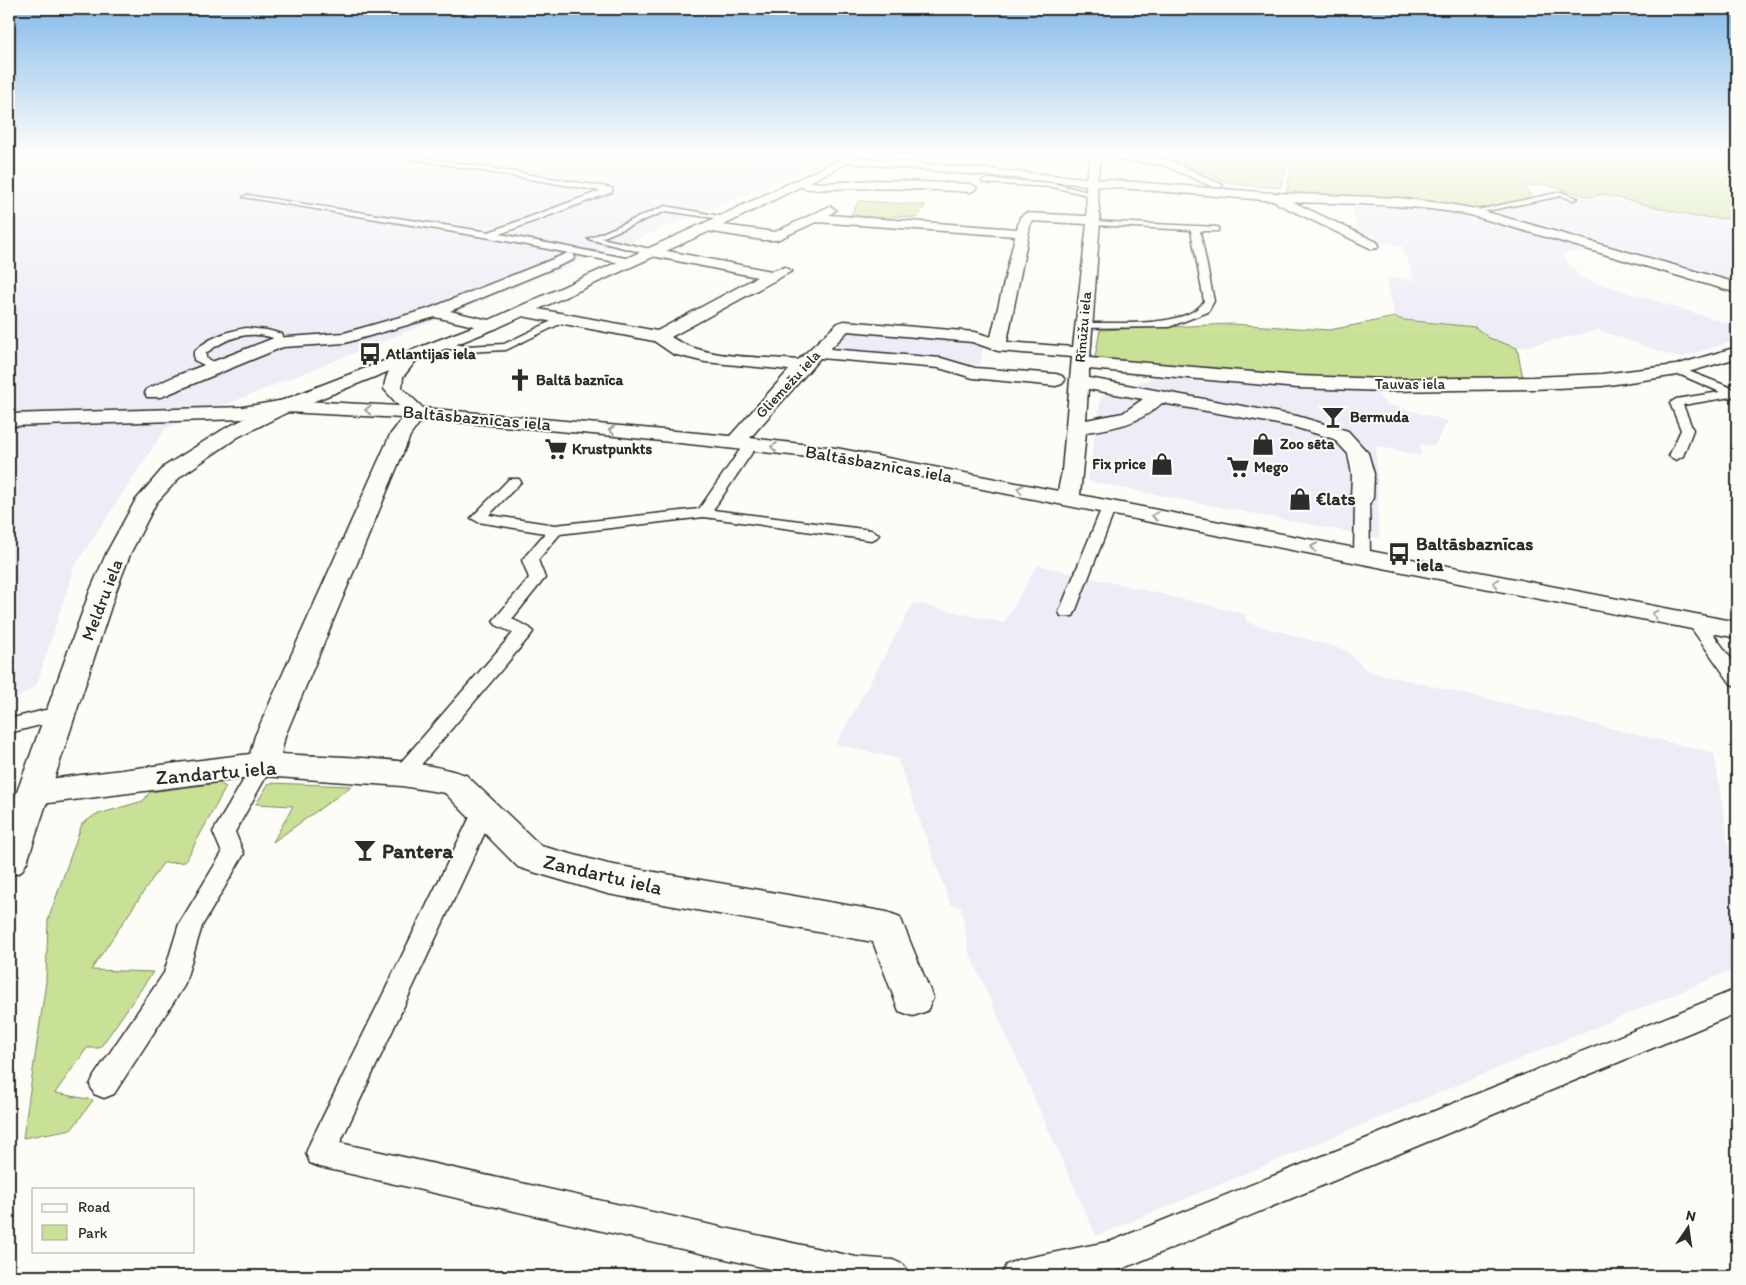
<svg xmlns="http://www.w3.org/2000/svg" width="1746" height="1285" viewBox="0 0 1746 1285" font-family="Itim,sans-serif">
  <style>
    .built { fill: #edecf7 }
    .green { fill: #c9e196; stroke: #7a8660 }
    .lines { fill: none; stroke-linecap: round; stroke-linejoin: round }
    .service-casing { stroke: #2b2b2b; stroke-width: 3 }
    .minor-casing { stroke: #2b2b2b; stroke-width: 3 }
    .secondary-casing { stroke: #2b2b2b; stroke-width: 3 }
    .service { fill: #fdfcf7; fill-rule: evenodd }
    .minor { fill: #fdfcf7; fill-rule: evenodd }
    .secondary { fill: #fdfcf7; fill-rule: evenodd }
    .oneway { stroke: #9e9e9b }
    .labels { text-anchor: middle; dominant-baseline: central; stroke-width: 4; stroke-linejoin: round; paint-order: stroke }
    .far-street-label { font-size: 15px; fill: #2b2b2b; stroke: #fdfcf7 }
    .far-poi-label { font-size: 15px; font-weight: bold; fill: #2b2b2b; stroke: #fdfcf7; text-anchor: start }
    .street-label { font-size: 18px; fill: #2b2b2b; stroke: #fdfcf7 }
    .poi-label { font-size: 18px; font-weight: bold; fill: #2b2b2b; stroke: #fdfcf7; text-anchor: start }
    .near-street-label { font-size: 21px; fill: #2b2b2b; stroke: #fdfcf7 }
    .near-poi-label { font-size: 21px; font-weight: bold; fill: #2b2b2b; stroke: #fdfcf7; text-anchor: start }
  </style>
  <rect width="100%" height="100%" fill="#fdfcf7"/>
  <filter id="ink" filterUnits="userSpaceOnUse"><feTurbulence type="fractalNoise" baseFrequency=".02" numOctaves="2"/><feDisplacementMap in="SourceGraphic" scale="10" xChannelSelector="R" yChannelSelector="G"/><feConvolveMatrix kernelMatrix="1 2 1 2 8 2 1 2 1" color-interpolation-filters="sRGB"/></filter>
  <g filter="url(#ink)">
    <!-- built -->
    <g class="built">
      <path d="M9,155H845L165,429L74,567L37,684L9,705Z"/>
      <path d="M1602,194L1696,217L1737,219V281L1487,209L1560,196L1573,200Z"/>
      <path d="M1350,201L1433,208L1468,215L1593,251L1560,253L1581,278L1737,326V340L1679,358L1599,330L1517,348L1489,338L1475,327L1403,320L1395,317L1386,278L1415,280L1402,246L1376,241L1375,237L1358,235Z"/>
      <path d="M854,322L985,335L980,365L824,350Z"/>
      <path d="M1161,375L1373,389L1386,404L1448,421L1434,446L1420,444L1421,456L1376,446L1379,538L1088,481L1101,397Z"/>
      <path d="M1037,565L1245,614L1246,622L1345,650L1368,671L1714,753L1737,898V968L1096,1236L969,952L961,906L951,905L897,758L836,744L914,603L1004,623Z"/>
    </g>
    <!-- green -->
    <g class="green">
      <path d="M1131,155H1291L1280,188L1233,184L1166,158Z"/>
      <path d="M1293,155H1737V219L1696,217L1603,194L1590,197L1542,184L1524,187L1532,197L1472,212L1286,197Z"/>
      <path d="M859,201L925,205L917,218L894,216L890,221L849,218Z"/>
      <path d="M1395,317L1403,320L1475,327L1489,338L1517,348L1523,378L1327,380L1122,365L1095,357L1100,330L1231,324L1330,330Z"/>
      <path d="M219,783L226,787L185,862L163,863L91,970L153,972L100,1048H87L55,1093L93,1100L72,1129L23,1138L46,982L48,920L82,824L95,815L143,801L150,792Z"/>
      <path d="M269,783L352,786L273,842L293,806L256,804Z"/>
    </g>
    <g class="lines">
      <defs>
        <g id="service">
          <path d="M389,155H408L612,188V192L500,234L631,259L636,262L631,265L490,238L243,197L247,195L489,232L600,191Z"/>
          <path d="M986,179L1052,183L1096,194L1092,196L1052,187L983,183L982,181Z"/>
          <path d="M1561,192L1578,198L1574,200L1561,196L1472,214L1468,212Z"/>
          <path d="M665,206L731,218L727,220L666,211L601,238L655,250L656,252L652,255L588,239Z"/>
          <path d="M1090,221L1218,227V231H1200L1214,301L1208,312L1169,327L1079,328L1078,326L1083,323C1112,322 1188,329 1204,301L1191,230L1093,225L1089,223Z"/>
          <path d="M562,316L566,317V321L506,350L466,352L439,347L438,345L443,342L466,346L504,344Z"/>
          <path d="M246,328L267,330L282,334L285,342L280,345L276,344L273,338C248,330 227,338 206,353V358L220,365V369H212L194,360V352C207,338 228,331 246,328Z"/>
          <path d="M1678,367L1737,390V396L1683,405L1693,430L1683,456L1676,460L1669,456L1681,430L1670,403L1676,399L1720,392L1674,372L1672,370Z"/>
          <path d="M751,440L758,444L713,510L871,530L879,535L876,538L871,540L704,517L560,534L538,560L545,578L512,619L530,628L533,632L530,636L409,779L402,781L395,779L392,774L395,769L513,633L496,625L493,621L529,578L522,560L545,533L478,522L471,518L509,479H519L521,482L489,515L555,525L699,509L746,441Z"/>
          <path d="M1362,494L1369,498L1370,556L1362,561L1354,556L1355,498Z"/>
          <path d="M1109,503L1116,507L1075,612L1073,616H1061L1059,612L1102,507Z"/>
          <path d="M1696,617L1702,618L1737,667V686L1731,684L1687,622L1690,618Z"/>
          <path d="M61,706L68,708L71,713L68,718L9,733V719Z"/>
          <path d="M263,757L270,759L273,764L235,832L244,854L202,926L184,986L114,1094L104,1098L94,1094L90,1085L94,1076L164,973L179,924L222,853L213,832L256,759Z"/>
          <path d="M484,803L492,805L495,811L340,1143L856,1257L893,1260L904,1265L909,1276H801L320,1167L310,1163L306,1153L310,1143L473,811L476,805Z"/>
          <path d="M1737,989V1013L1112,1273L1094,1276H1001L1006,1265L1017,1260L1112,1241Z"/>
        </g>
        <g id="minor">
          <path d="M1092,155H1102L1097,179L1273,193L1398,198L1448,204L1476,209L1737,283V293L1470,215C1411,204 1352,204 1293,202L1377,242L1379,245L1377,248L1372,249L1278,204L1276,201L1097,186L1100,220L1090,358L1298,376L1385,379L1533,377L1602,374L1676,365L1737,347V358L1678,375L1602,386L1533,389L1385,391L1298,388L1089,369V378L1297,416L1348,431L1368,453L1374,474L1373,498L1370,503L1362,505L1354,503L1351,498L1352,474L1348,454L1334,439L1294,427L1162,403C1139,424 1115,428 1086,432L1080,495L1737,622V638L836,460L615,436L422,419L410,436L285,736L281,754C342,758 408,756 466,775L541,846L608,864L887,912L900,917L933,998L927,1011L913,1016L899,1011L873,942L608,894L530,871L518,867L445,793L402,786L263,776L33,805L21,802L17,793L21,784L33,781L250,754L255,736L390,435L403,418L285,412L243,419L9,426V414L243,407L285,400L399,406L384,389C385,374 397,350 415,354L418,358L403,377L402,388L423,408L730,436L789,370L705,362L673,354L654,341L522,316L514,311L522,306L657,331L757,277L647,255L645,252L652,248L771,271L785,267L792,271L671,337C706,360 757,356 798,360L838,323L844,321L975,332L991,337L1015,236L816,222L777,240H762L707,231L700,227L707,223L775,232L830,206L836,210L829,215L1017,229L1020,217L1026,213L1087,216L1086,185L852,163L847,160L852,157L1086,178ZM1031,221L1087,224L1073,347L1007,342ZM848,331L972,342L998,351L1072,357L1062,471L1058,491L836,448L750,438L820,358L939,368L973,378L1056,386L1062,384L1065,380L1062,376L1056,374L975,368L941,358L830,349ZM1088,389L1143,399L1123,413L1086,420Z"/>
          <path d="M1104,155H1138L1169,160L1223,185L1221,187H1213L1163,165L1109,158Z"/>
          <path d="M877,180L971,184L977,188L971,192C923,189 876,187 828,189C820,190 801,190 795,184L801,181L825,183Z"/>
          <path d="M568,253L573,254L575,257L573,260L450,311L497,322L499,325L497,328L491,330L435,317L345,343L283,347L161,397H147L145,393L147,389L173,377L274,338L344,333L428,309Z"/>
        </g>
        <path id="secondary" d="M849,155H863L732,221L497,328L292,410L238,437L181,476L156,503L131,552L116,591L27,862L21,872L9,876V814L90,591L107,552L135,501L165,466L224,429L278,402L485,322L722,215Z"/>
      </defs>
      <!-- service casing -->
      <use href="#service" class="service-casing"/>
      <!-- minor casing -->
      <use href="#minor" class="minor-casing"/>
      <!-- secondary casing -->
      <use href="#secondary" class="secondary-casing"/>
      <!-- service -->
      <use href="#service" class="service"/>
      <!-- minor -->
      <use href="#minor" class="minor"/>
      <!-- secondary -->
      <use href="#secondary" class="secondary"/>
    </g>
    <!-- one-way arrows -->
    <defs><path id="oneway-chevron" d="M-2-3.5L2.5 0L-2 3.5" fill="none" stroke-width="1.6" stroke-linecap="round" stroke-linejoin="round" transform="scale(1.25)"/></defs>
    <g class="oneway">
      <use href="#oneway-chevron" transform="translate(368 410) rotate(-177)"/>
      <use href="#oneway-chevron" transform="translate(612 430) rotate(-175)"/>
      <use href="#oneway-chevron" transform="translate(774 447) rotate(-173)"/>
      <use href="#oneway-chevron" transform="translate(1020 489) rotate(-169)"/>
      <use href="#oneway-chevron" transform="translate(1155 516) rotate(-169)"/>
      <use href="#oneway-chevron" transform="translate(1314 547) rotate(-169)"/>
      <use href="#oneway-chevron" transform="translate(1496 583) rotate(-169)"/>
      <use href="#oneway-chevron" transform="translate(1655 614) rotate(-169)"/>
    </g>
  </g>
  <!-- sky -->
  <linearGradient id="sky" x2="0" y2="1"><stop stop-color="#84baea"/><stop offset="0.46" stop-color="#fefefb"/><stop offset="1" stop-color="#fefefb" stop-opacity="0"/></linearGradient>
  <rect width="1746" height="335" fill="url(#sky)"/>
  <!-- icons -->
  <defs>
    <symbol id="bus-bare" viewBox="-9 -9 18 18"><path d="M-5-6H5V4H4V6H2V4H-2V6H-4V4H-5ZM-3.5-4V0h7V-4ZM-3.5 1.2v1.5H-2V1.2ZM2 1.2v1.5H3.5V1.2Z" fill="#2b2b2b" stroke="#fdfcf7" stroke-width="2.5" paint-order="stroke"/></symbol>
    <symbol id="church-bare" viewBox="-9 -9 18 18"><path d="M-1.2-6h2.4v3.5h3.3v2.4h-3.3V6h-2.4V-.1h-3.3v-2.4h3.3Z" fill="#2b2b2b" stroke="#fdfcf7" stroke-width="2.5" paint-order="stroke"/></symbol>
    <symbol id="bar-bare" viewBox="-9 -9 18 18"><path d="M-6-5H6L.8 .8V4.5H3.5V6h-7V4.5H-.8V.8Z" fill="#2b2b2b" stroke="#fdfcf7" stroke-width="2.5" paint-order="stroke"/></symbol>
    <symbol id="shop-bare" viewBox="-9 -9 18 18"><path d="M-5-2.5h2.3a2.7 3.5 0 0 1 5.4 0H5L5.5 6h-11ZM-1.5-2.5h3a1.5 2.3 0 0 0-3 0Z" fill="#2b2b2b" stroke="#fdfcf7" stroke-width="2.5" paint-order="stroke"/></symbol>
    <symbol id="supermarket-bare" viewBox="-9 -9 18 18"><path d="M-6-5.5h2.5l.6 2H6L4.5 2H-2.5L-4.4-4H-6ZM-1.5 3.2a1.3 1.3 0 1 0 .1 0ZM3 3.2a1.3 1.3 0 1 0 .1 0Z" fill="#2b2b2b" stroke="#fdfcf7" stroke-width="2.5" paint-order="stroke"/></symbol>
  </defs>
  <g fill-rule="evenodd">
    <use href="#bus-bare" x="354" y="338" width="32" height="32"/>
    <use href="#church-bare" x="504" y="364" width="32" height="32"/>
    <use href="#bar-bare" x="1317" y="401" width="32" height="32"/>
    <use href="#shop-bare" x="1247" y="428" width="32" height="32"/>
    <use href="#supermarket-bare" x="540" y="433" width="32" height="32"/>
    <use href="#shop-bare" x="1146" y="448" width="32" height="32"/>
    <use href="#supermarket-bare" x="1222" y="451" width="32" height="32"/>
    <use href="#shop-bare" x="1284" y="483" width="32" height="32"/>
    <use href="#bus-bare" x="1383" y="538" width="32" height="32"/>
    <use href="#bar-bare" x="349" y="834" width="32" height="32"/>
  </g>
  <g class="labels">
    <!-- far-street labels -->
    <g class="far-street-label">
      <text transform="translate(1083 327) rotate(-85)">Rīnūžu iela</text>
      <text transform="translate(788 384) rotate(-47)">Gliemežu iela</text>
      <text x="1410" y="384">Tauvas iela</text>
    </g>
    <!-- far-poi labels -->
    <g class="far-poi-label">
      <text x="386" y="354">Atlantijas iela</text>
      <text x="536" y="380">Baltā baznīca</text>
      <text x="1350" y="417">Bermuda</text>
      <text x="1280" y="444">Zoo sēta</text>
      <text x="572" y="449">Krustpunkts</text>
      <text x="1146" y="464" text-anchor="end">Fix price</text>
      <text x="1254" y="467">Mego</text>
    </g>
    <!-- street labels -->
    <g class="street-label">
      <text transform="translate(477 418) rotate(5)">Baltāsbaznīcas iela</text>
      <text transform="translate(879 464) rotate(10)">Baltāsbaznīcas iela</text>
      <text transform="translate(102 600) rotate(-69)">Meldru iela</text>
    </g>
    <!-- poi labels -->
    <g class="poi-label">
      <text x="1316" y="499">€lats</text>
      <text x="1416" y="544">Baltāsbaznīcas<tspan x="1416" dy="21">iela</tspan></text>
    </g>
    <!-- near-street labels -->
    <g class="near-street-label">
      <text transform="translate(216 772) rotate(-5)">Zandartu iela</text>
      <text transform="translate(603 874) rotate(13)">Zandartu iela</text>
    </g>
    <!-- near-poi labels -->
    <g class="near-poi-label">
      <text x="382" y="850">Pantera</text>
    </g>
  </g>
  <!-- margin -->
  <rect width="1746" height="1285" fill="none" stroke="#fdfcf7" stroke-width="30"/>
  <rect x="15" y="15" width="1716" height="1255" fill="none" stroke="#2b2b2b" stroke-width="2" filter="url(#ink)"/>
  <!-- legend -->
  <rect x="32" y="1188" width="162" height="65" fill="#fdfcf7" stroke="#a9a8a5"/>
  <rect x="42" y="1204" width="25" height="8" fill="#fdfcf7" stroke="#a9a8a5"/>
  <text x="78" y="1212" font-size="15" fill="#2b2b2b">Road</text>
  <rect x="42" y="1225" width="25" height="15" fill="#c9e196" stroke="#a9a8a5"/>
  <text x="78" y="1238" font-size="15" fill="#2b2b2b">Park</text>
  <!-- north arrow -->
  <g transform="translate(1688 1228) rotate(13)" stroke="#fdfcf7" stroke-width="4" paint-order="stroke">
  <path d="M0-4L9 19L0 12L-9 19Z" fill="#2b2b2b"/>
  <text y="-8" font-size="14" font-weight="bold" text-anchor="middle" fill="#2b2b2b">N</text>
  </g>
</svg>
